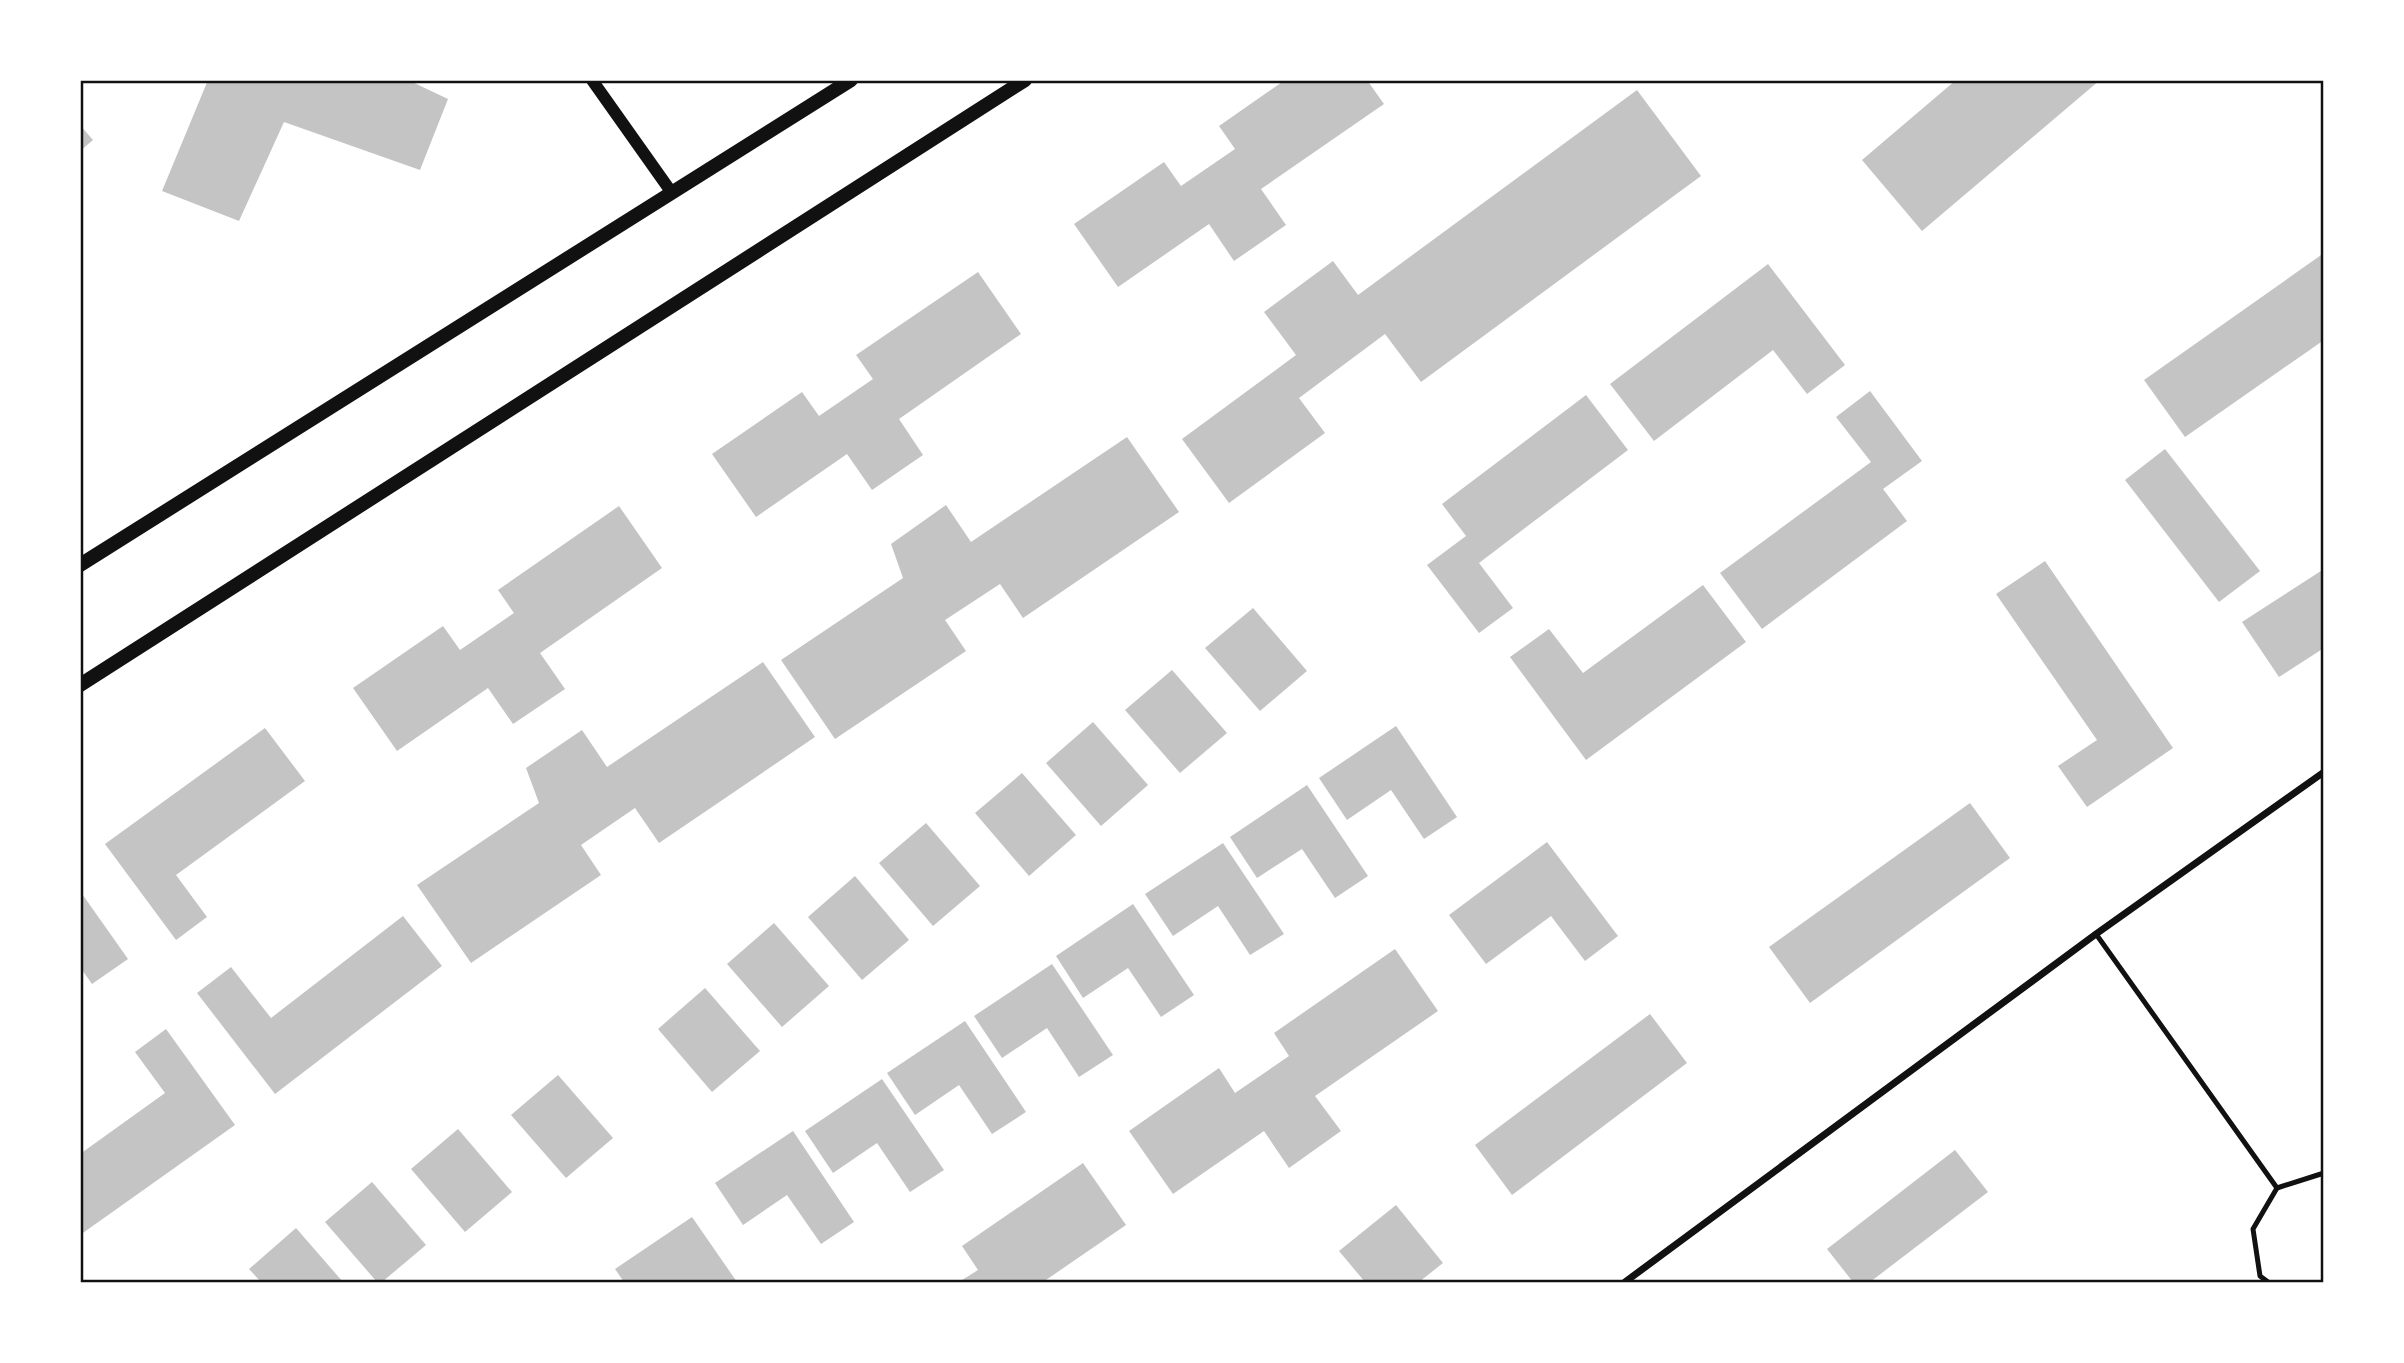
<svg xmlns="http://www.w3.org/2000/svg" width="2404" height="1363" viewBox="0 0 2404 1363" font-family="Spectral,serif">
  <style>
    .building { fill: #c4c4c4 }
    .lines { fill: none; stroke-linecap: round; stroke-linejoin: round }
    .service { stroke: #111; stroke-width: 5 }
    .minor { stroke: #111; stroke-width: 7 }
    .tertiary { stroke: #111; stroke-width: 12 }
    .secondary { stroke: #111; stroke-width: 14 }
    .neatline { fill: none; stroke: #111; stroke-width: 2.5 }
  </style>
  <rect width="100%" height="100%" fill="#fff"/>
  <!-- building -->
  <g class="building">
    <path d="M208,80H408L448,99L420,170L284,122L239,221L162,191Z"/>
    <path d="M1285,80H1367L1384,104L1261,189L1286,225L1234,261L1209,224L1118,287L1074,224L1164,162L1181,186L1235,149L1219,126Z"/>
    <path d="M1956,80H2100L1922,231L1862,160Z"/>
    <path d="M1637,90L1701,176L1421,382L1385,334L1299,398L1325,433L1229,503L1182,439L1296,355L1264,312L1333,261L1358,295Z"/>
    <path d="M80,125L93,140L80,151Z"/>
    <path d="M2324,253V340L2185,437L2144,380Z"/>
    <path d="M1768,264L1845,365L1807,394L1773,350L1654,441L1610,384Z"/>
    <path d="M978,272L1021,334L899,419L923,455L872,490L847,454L756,517L712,454L802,392L819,416L873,379L856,355Z"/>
    <path d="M1870,391L1922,461L1883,489L1907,521L1762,629L1720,573L1871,462L1836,417Z"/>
    <path d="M1586,395L1628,450L1479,563L1513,608L1479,633L1427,565L1466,536L1442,504Z"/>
    <path d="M1127,437L1179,512L1023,618L1000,584L945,620L966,651L835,739L781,660L903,578L891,544L946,505L971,542Z"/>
    <path d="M2165,449L2260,571L2219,602L2125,480Z"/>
    <path d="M619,506L662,568L540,653L565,689L513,724L488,688L397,751L353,688L443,626L460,650L514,613L498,590Z"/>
    <path d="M2045,561L2173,748L2087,807L2058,766L2097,740L1996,594Z"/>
    <path d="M2324,569V648L2279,677L2242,622Z"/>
    <path d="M1703,585L1746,642L1586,760L1510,657L1549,629L1583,673Z"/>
    <path d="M1253,608L1307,671L1260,711L1205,648Z"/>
    <path d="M763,662L815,737L659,843L635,808L581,845L601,875L471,963L417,885L539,803L526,768L582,730L607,767Z"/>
    <path d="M1172,670L1227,733L1180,773L1125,710Z"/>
    <path d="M1093,722L1148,785L1101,826L1046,763Z"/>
    <path d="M1396,726L1457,817L1424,839L1391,790L1347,820L1319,778Z"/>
    <path d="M265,728L305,781L176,875L207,917L176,940L105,844Z"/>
    <path d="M1022,773L1076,835L1029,876L975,813Z"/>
    <path d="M1307,785L1368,876L1335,898L1302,849L1257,878L1230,837Z"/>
    <path d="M1970,803L2010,858L1810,1003L1769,947Z"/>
    <path d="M926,823L980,886L933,926L879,863Z"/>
    <path d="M1547,842L1618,936L1585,961L1551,916L1486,964L1449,915Z"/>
    <path d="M1223,843L1284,934L1250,955L1218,906L1173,936L1145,894Z"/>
    <path d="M855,876L909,940L862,980L808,917Z"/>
    <path d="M80,891L128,959L92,984L80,967Z"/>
    <path d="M1133,904L1194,995L1161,1017L1128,968L1083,998L1056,956Z"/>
    <path d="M403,916L442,966L275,1094L197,993L231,967L271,1018Z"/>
    <path d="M774,923L829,986L782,1027L727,964Z"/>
    <path d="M1395,949L1438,1011L1315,1096L1341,1131L1289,1168L1264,1131L1173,1194L1129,1131L1219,1068L1235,1093L1289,1056L1274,1033Z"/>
    <path d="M1052,964L1113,1055L1079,1077L1047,1028L1002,1058L974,1016Z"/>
    <path d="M705,988L760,1051L712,1092L658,1029Z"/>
    <path d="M1650,1014L1687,1063L1512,1195L1475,1145Z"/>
    <path d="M965,1021L1026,1112L992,1134L959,1085L915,1115L887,1073Z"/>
    <path d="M166,1029L235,1125L80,1235V1154L165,1093L135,1052Z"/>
    <path d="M558,1075L613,1138L566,1178L511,1115Z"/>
    <path d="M882,1079L944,1170L910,1192L877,1143L833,1173L805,1131Z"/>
    <path d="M458,1129L512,1192L465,1232L411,1169Z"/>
    <path d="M793,1131L854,1222L821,1244L787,1195L743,1225L715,1183Z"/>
    <path d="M1955,1150L1988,1192L1870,1282H1853L1827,1249Z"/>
    <path d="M1083,1163L1126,1225L1043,1282H959L978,1270L962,1246Z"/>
    <path d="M372,1182L426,1245L382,1282H377L325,1222Z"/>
    <path d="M1396,1205L1443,1263L1419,1282H1365L1339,1251Z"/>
    <path d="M692,1217L737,1282H688L687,1281L684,1282H624L615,1269Z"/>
    <path d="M296,1228L343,1282H261L249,1269Z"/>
  </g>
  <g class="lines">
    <!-- service -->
    <g class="service">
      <path d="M2096,934L2277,1188"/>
      <path d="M2268,1282L2260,1276L2253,1229L2277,1188L2324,1173"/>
    </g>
    <!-- minor -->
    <path class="minor" d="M1625,1282L2096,934L2324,772"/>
    <!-- tertiary -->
    <path class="tertiary" d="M592,80L672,193"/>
    <!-- secondary -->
    <g class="secondary">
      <path d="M80,565L851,80"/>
      <path d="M80,685L1025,80"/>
    </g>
  </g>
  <!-- border -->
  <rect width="2404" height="1363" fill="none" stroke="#ffffff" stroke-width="164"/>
  <rect x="82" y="82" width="2240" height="1199" class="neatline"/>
</svg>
